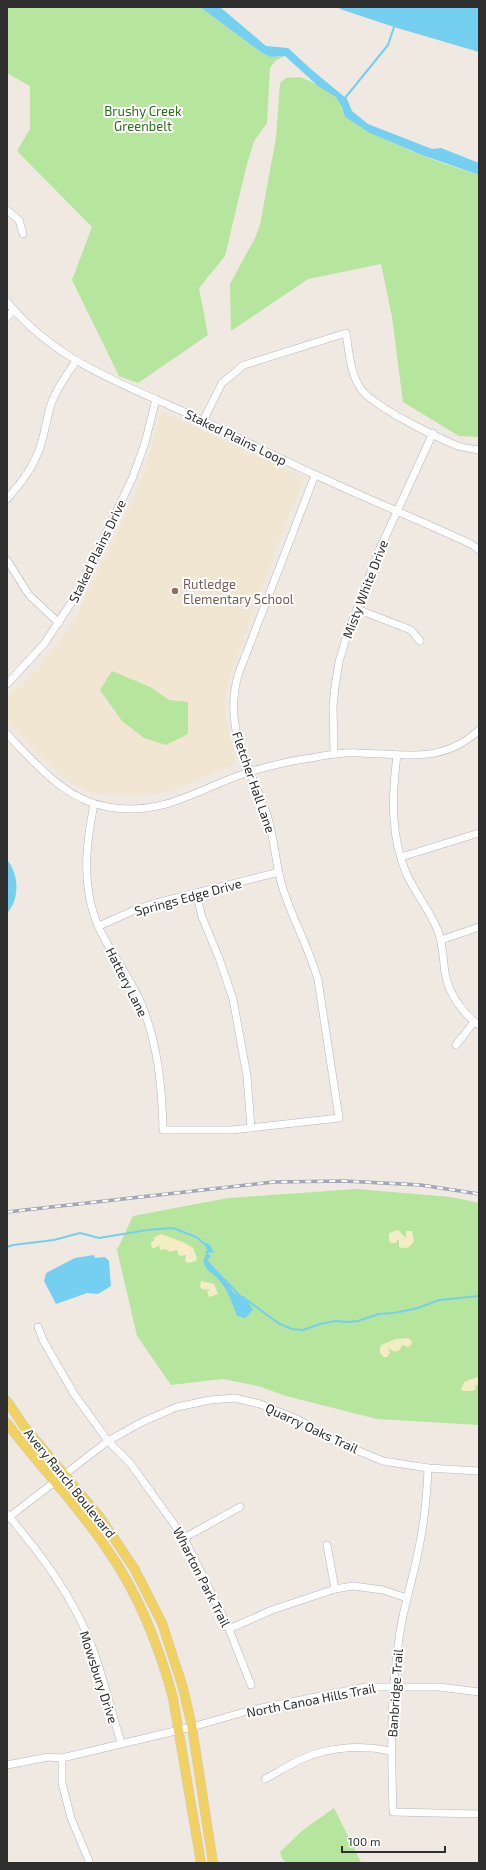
<svg xmlns="http://www.w3.org/2000/svg" width="486" height="1870" viewBox="0 0 486 1870" font-family="'Exo 2',sans-serif">
  <style>
    .education { fill: #f0e6d1 }
    .green { fill: #b6e59e }
    .sand { fill: #f3ecc5 }
    .water { fill: #75cff0 }
    .lines { fill: none; stroke-linecap: round; stroke-linejoin: round }
    .stream { stroke: #75cff0; stroke-width: 2 }
    .minor-casing { stroke: #b4b7c1; stroke-width: 8 }
    .major-casing { stroke: #c9c9c9; stroke-width: 10 }
    .minor { stroke: #fff; stroke-width: 7 }
    .major { stroke: #f2d163; stroke-width: 9 }
    .rail-casing { stroke: #a3a6b8; stroke-width: 3.5 }
    .rail { stroke: #fff; stroke-width: 2; stroke-dasharray: 6; stroke-linecap: butt }
    .education-dot { fill: #8d6e63; stroke: #fff; stroke-width: 1.5 }
    .labels { text-anchor: middle; dominant-baseline: central; stroke-width: 4; stroke-linejoin: round; paint-order: stroke }
    .park-label { font-size: 13px; fill: #2c6e1b; stroke: #fff }
    .street-label { font-size: 13px; fill: #2e2e2e; stroke: #fff }
    .education-label { font-size: 13px; fill: #785e54; stroke: #fff; text-anchor: start }
  </style>
  <rect width="100%" height="100%" fill="#efe9e1"/>
  <!-- education -->
  <path class="education" d="M163,413L305,478L288,518L229,678L225,698V716L236,760L234,765L168,792L141,795L91,793L77,787L57,772L7,722V698L32,675L57,645L79,611L143,478L160,415Z"/>
  <!-- green -->
  <g class="green">
    <path d="M7,7H200L262,53L271,57L285,56L275,61L270,68L267,123L254,141L247,164L225,256L199,288L208,335L138,383L119,376L72,280L92,227L17,151L30,129V86L7,73Z"/>
    <path d="M299,77C308,79 329,91 336,97C341,102 343,110 345,117C386,143 433,161 479,175V437L459,436L403,402L392,317L381,264L308,279L231,331L230,284L255,238L260,225L276,138L280,83L286,78Z"/>
    <path d="M112,671L150,687L169,700L188,702V734L166,745L144,738L122,721L100,690Z"/>
    <path d="M356,1189L451,1197L479,1203V1425L377,1419L286,1396L258,1386L222,1379L171,1385L137,1336L117,1250L133,1216L228,1198Z"/>
    <path d="M334,1808L361,1862L423,1863H288L283,1860L280,1852L303,1830Z"/>
  </g>
  <!-- sand -->
  <g class="sand">
    <path d="M398,1230L406,1238V1231H412L414,1241C410,1247 407,1250 399,1247V1239L395,1243H391L389,1241V1233Z"/>
    <path d="M161,1234L183,1242L193,1248L197,1258L196,1261L188,1263L185,1261L186,1255L179,1256L177,1250L170,1252L165,1249L160,1250L159,1245L155,1248H152L151,1242L155,1240L153,1238Z"/>
    <path d="M201,1281L214,1284L218,1294L209,1297L207,1291L211,1290L202,1289L200,1287Z"/>
    <path d="M408,1338L412,1341L411,1345L408,1347L402,1345L400,1350L395,1352L388,1348L390,1353L387,1357H384C379,1353 379,1350 381,1345L396,1339Z"/>
    <path d="M477,1377H479V1386L475,1385L476,1389L472,1391H463L461,1389L464,1382Z"/>
  </g>
  <!-- water -->
  <g class="water">
    <path d="M200,7H220L266,46L288,48L312,70L347,99L352,111L368,124L432,149L441,148L479,163V175L422,155L370,133L345,117L342,107L336,97L318,86L285,56L271,57L262,53Z"/>
    <path d="M339,7H479V52L394,27L340,9Z"/>
    <path d="M7,860C19,873 20,900 7,913Z"/>
    <path d="M203,1242L209,1244L214,1252L207,1253L211,1256L207,1260L225,1279L234,1293L245,1297L253,1310L245,1318L237,1316C232,1303 227,1287 217,1278C210,1271 207,1272 203,1261L206,1255L205,1251H208Z"/>
    <path d="M94,1255L95,1258L105,1257L109,1261L111,1286L98,1294L87,1293L56,1304L44,1281L46,1273L75,1258Z"/>
  </g>
  <g class="lines">
    <!-- stream -->
    <g class="stream">
      <path d="M345,98L388,45L394,27"/>
      <path d="M7,1247L13,1245L54,1240L80,1233L99,1238L147,1230L173,1228L196,1237L205,1244"/>
      <path d="M225,1280L240,1296"/>
      <path d="M244,1298L278,1323L292,1329L303,1330L320,1324L335,1321L347,1322L358,1321L379,1314L394,1313L418,1308L439,1300L479,1296"/>
    </g>
    <defs>
      <g id="minor">
        <path d="M7,210L19,220L23,234"/>
        <path d="M7,302C60,366 132,387 204,421C241,439 278,458 316,475C367,499 419,520 471,544L479,550"/>
        <path d="M7,317L14,310"/>
        <path d="M203,421L222,383L244,365L346,333C349,352 350,373 361,389C374,407 436,437 458,446C465,448 472,449 479,450"/>
        <path d="M7,499C22,482 35,465 41,444C46,429 47,413 53,399C59,385 68,373 76,361"/>
        <path d="M7,560L29,595L59,623"/>
        <path d="M357,609L411,630L420,641"/>
        <path d="M7,684L44,644L77,594L132,479L145,443L156,399"/>
        <path d="M7,734C36,764 65,800 108,807C164,817 199,788 249,772C269,766 290,761 311,758C327,755 343,752 359,753C404,754 443,764 479,730"/>
        <path d="M334,753L333,706L335,687L339,662L346,638L378,553L433,433"/>
        <path d="M397,755C392,795 390,837 407,875C416,894 430,911 438,931C443,944 443,959 445,973C449,994 462,1013 479,1025"/>
        <path d="M94,804C86,845 81,885 98,926C110,952 129,976 141,1003C158,1044 162,1086 163,1130H232L339,1118L318,980C309,948 293,920 283,889C275,865 275,839 267,815C250,765 223,731 238,675L315,475"/>
        <path d="M401,857L479,833"/>
        <path d="M196,893L202,917L219,958L233,999L247,1076L251,1128"/>
        <path d="M99,926L137,909L156,903L279,872"/>
        <path d="M441,940L479,927"/>
        <path d="M456,1045L474,1022"/>
        <path d="M38,1327L43,1340L74,1394L108,1441L130,1463L184,1538L229,1629L251,1685"/>
        <path d="M428,1468C427,1496 424,1525 418,1552C413,1579 404,1605 400,1632C390,1692 391,1751 393,1812L479,1814"/>
        <path d="M7,1514C40,1553 72,1595 91,1644C103,1676 111,1710 121,1743"/>
        <path d="M9,1517L108,1441L142,1422L177,1407L210,1400L235,1398L260,1404L299,1420L332,1440L383,1461L428,1468L479,1471"/>
        <path d="M184,1538L240,1507"/>
        <path d="M327,1545L335,1589"/>
        <path d="M229,1629L272,1610L335,1589L353,1586L383,1590L407,1598"/>
        <path d="M62,1758V1783L71,1818L89,1861"/>
        <path d="M7,1765L48,1757L62,1758L192,1727L251,1710L366,1687H439L479,1692"/>
        <path d="M265,1779C282,1770 299,1758 318,1753C341,1747 368,1746 391,1751"/>
      </g>
      <g id="major">
        <path d="M7,1401L23,1425L99,1516L134,1568L162,1623L183,1688L192,1727L213,1863"/>
        <path d="M7,1423C39,1466 77,1504 107,1549C138,1593 159,1646 173,1698L201,1863"/>
      </g>
    </defs>
    <!-- minor casing -->
    <use href="#minor" class="minor-casing"/>
    <!-- major casing -->
    <use href="#major" class="major-casing"/>
    <!-- minor -->
    <use href="#minor" class="minor"/>
    <!-- major -->
    <use href="#major" class="major"/>
    <defs>
      <path id="rail" d="M7,1212L273,1182L344,1181L421,1185L479,1194"/>
    </defs>
    <!-- rail casing -->
    <use href="#rail" class="rail-casing"/>
    <!-- rail -->
    <use href="#rail" class="rail"/>
  </g>
  <!-- markers -->
  <circle class="education-dot" cx="175" cy="591" r="4"/>
  <g class="labels">
    <!-- park labels -->
    <g class="park-label">
      <text x="143" y="111">Brushy Creek<tspan x="143" dy="15">Greenbelt</tspan></text>
    </g>
    <!-- street labels -->
    <g class="street-label">
      <text transform="translate(236 437) rotate(26)">Staked Plains Loop</text>
      <text transform="translate(97 551) rotate(-64)">Staked Plains Drive</text>
      <text transform="translate(365 589) rotate(-69)">Misty White Drive</text>
      <text transform="translate(254 782) rotate(71)">Fletcher Hall Lane</text>
      <text transform="translate(188 897) rotate(-15)">Springs Edge Drive</text>
      <text transform="translate(127 982) rotate(63)">Hattery Lane</text>
      <text transform="translate(312 1428) rotate(25)">Quarry Oaks Trail</text>
      <text transform="translate(70 1483) rotate(51)">Avery Ranch Boulevard</text>
      <text transform="translate(202 1577) rotate(63)">Wharton Park Trail</text>
      <text transform="translate(99 1677) rotate(72)">Mowsbury Drive</text>
      <text transform="translate(395 1693) rotate(-86)">Banbridge Trail</text>
      <text transform="translate(311 1700) rotate(-11)">North Canoa Hills Trail</text>
    </g>
    <!-- education labels -->
    <g class="education-label">
      <text x="183" y="584">Rutledge<tspan x="183" dy="15">Elementary School</tspan></text>
    </g>
  </g>
  <!-- border -->
  <rect width="486" height="1870" fill="none" stroke="#2e2e2e" stroke-width="16"/>
  <!-- scale -->
  <path d="M342 1846v6h103v-6" fill="none" stroke="#2e2e2e" stroke-width="2"/>
  <text x="348" y="1846" font-size="12" fill="#2e2e2e" stroke="#ffffff" stroke-width="3" paint-order="stroke">100 m</text>
</svg>
